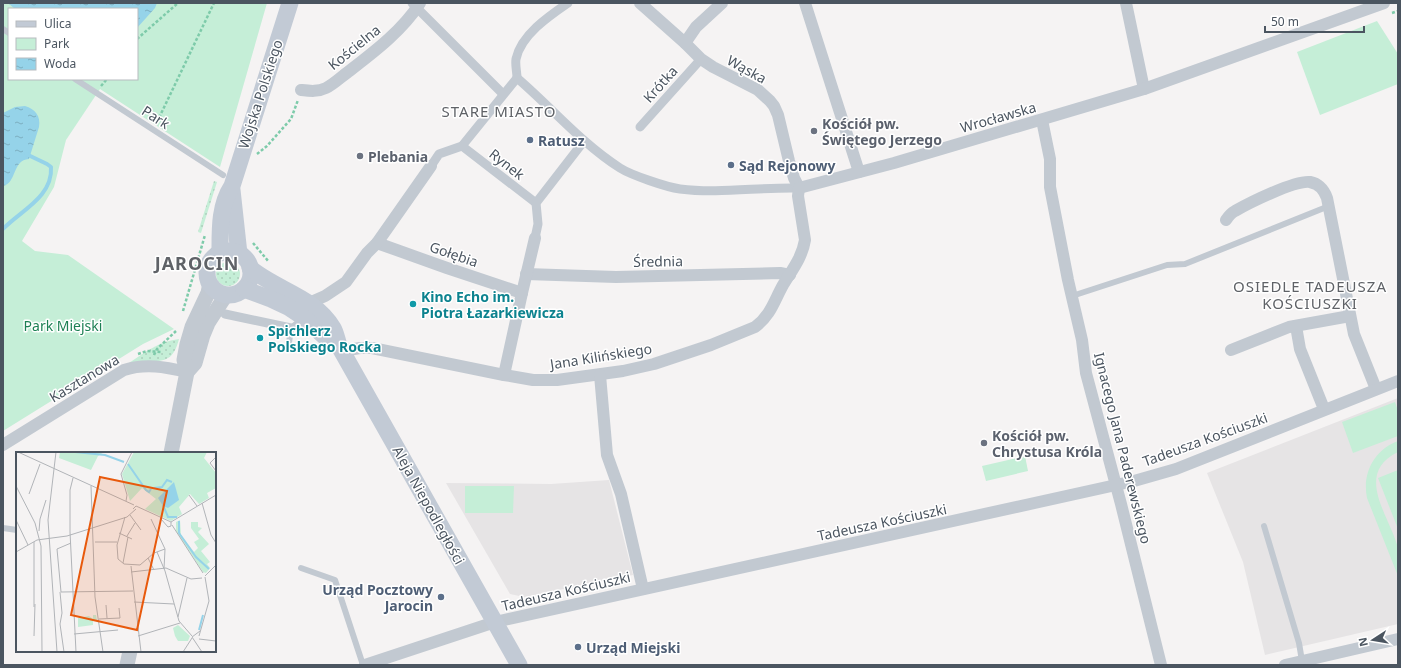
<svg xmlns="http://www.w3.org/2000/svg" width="1401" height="668" viewBox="0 0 1401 668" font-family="'Noto Sans',sans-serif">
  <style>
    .education { fill: #e6e4e5 }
    .grass { fill: url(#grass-dots) }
    .green { fill: #c5eed7; fill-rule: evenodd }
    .water { fill: url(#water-ripples) }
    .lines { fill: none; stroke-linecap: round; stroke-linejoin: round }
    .stream { stroke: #95d3e9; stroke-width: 4 }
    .path { stroke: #7ecbaa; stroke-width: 2.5; stroke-dasharray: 3 2; stroke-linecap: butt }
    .service { stroke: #c2c9d1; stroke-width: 6 }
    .pedestrian { stroke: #c2c9d1; stroke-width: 9 }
    .minor { stroke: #c2c9d1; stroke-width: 12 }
    .tertiary { stroke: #c2c9d1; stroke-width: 15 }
    .secondary { stroke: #c2cad5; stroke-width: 17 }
    .worship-dot { fill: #6b7280; stroke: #fff; stroke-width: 1.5 }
    .service-dot { fill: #5c6f8a; stroke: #fff; stroke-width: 1.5 }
    .culture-dot { fill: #0f9aa8; stroke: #fff; stroke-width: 1.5 }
    .labels { text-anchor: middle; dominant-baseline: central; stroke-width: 3; stroke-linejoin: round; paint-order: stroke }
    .street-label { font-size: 14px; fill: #4b5560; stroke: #fff }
    .worship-label { font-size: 14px; font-weight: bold; fill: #5b616d; stroke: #fff; text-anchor: start }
    .service-label { font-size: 14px; font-weight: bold; fill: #4e5e75; stroke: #fff; text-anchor: start }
    .culture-label { font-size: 14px; font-weight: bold; fill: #0d838f; stroke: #fff; text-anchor: start }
    .park-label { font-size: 14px; fill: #1d8054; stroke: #fff }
    .neighbourhood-label { font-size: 15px; letter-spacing: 1px; fill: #5f6267; stroke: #fff }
    .district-label { font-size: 18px; font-weight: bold; letter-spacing: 1px; fill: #5f6267; stroke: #fff }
    .inset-river { fill: none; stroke: #95d3e9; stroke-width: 2 }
    .inset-road { fill: none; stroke: #b1b4b8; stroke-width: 1 }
    .view { fill: #e8590c; fill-opacity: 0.15; stroke: #e8590c; stroke-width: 2 }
    .inset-edge { fill: none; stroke: #4b5560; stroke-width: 2 }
  </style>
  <defs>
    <pattern id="grass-dots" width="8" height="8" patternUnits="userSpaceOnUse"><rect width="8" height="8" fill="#c5eed7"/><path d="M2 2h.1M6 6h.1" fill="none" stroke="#abcebb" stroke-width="1.8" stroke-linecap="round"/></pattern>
    <pattern id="water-ripples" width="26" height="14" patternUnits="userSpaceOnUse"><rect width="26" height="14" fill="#95d3e9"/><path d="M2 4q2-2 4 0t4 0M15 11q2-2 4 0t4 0" fill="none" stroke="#7caec0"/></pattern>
  </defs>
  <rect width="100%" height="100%" fill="#f5f3f3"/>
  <!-- education -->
  <g class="education">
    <path d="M1398,398V624L1265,655L1243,562L1207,473Z"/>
    <path d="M609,480L633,575L524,597L510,594L446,483L551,484Z"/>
  </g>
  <!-- grass -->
  <g class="grass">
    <path d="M214,181L217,182L201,233L198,232Z"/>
    <circle cx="228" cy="274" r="12"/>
    <path d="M179,339C171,371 154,357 129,363C145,352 160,341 179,339Z"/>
  </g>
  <!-- green -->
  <g class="green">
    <path d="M3,3H267L220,167L100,89L66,140L54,187L22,241L35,251L68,255L174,329L143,344L3,431ZM9,9H137V79H9Z"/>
    <path d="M1377,21L1398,54V84L1320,115L1297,52Z"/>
    <path d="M1395,402L1398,411V436L1353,453L1342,422Z"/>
    <path d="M1398,441V452C1353,474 1390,516 1398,548C1400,556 1398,567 1398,576L1367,498C1362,473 1374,450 1398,441Z"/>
    <path d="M1025,456L1028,471L986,481L982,466Z"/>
    <path d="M1398,470V529L1378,478Z"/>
    <path d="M465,486H514L513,513H465Z"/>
  </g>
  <!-- water -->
  <g class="water">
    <path d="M8,3H157L155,8L137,28V9H15Z"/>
    <path d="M25,106C35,109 41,116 39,127L29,159C12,160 17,183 3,186V113L15,107Z"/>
  </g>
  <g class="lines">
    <!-- stream -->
    <path class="stream" d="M3,229C20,211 53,197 51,167L47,164L26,154"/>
    <!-- path -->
    <g class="path">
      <path d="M1392,13L1398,11"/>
      <path d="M137,39L178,3"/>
      <path d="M101,86L107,79"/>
      <path d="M157,122L214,3"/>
      <path d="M257,154L267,146L291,119L298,100"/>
      <path d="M253,243L269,262"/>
      <path d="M183,311L205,235"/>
      <path d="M138,354L147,351L161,352"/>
      <path d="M154,355L157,349L176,331"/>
    </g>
    <!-- service -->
    <g class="service">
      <path d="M3,29L9,33"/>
      <path d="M75,79L223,175"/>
      <path d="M1072,296L1167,265L1185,264L1329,206"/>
      <path d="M288,350L291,328L302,319"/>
      <path d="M1264,526L1299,643L1302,661"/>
      <path d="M3,528L17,530"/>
      <path d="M301,568L335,580L363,665"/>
    </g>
    <!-- pedestrian -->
    <g class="pedestrian">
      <path d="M412,3L503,94"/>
      <path d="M517,78C517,72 515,65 516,59C521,35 549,16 568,3"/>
      <path d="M640,127L701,59"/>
      <path d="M462,146L536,203"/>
      <path d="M431,166L439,154L462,146L517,78C551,107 581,143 620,168C631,175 666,187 680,189C719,194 759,187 799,188"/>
      <path d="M535,238L538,224L536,203L584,141"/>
      <path d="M225,314L291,328"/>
    </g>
    <!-- minor -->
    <g class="minor">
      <path d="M640,3L685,43L701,59L713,67L758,90L770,101L774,106L778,115L789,161L794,178L799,188"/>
      <path d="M805,3L859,172"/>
      <path d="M1126,3L1144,89"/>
      <path d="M685,43L696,27L722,3"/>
      <path d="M301,90C310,91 318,92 326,88C334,84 341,77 348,72C374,52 402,31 420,3"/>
      <path d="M1042,120L1050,159V187L1068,280L1082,340L1086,373L1121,504L1161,665"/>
      <path d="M799,188L894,163L1144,89L1384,3"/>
      <path d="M1226,220C1228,217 1231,213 1235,211C1249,203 1295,180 1310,182C1320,184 1324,190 1327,198L1354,334L1376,389"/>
      <path d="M377,243L447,268L522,293"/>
      <path d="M526,274L616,277L780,273L790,275"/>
      <path d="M309,303L325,296L346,282L367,253L377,243L431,166"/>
      <path d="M1296,326L1300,349L1324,409"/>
      <path d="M1231,350L1289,327L1350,316"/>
      <path d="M342,351L360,348H372L504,375L533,380H557L623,371L654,364L711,345L755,327C771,315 774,301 783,285C792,270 802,258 805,240L798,196L799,188"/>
      <path d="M504,375L522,293L535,238"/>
      <path d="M600,375L607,455L621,494L643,589"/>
      <path d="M3,445L124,370C146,363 165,367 187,372"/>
      <path d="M365,665L495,622L1134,481L1176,469L1398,381"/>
      <path d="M1285,665L1398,639"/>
    </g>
    <!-- tertiary -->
    <g class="tertiary">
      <path d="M187,372L195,363L203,335L208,323L226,295"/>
      <path d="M171,453L187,372L184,360L187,344L192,327L208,293L210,283"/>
      <path d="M127,665L130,651"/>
    </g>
    <!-- secondary -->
    <g class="secondary">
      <path d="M232,190L239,254"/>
      <circle cx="229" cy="273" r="22"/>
      <path d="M220,253C220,230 219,206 232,186L290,3"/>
      <path d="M250,268C276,290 315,297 333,328C336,333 337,340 339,346L519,665"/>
      <path d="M244,289L271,299L288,307L303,317L324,336L339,346"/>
    </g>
  </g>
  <!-- markers -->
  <g class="worship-dot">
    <circle cx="814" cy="131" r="4"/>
    <circle cx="360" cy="156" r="4"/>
    <circle cx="984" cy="443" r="4"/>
  </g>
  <g class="service-dot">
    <circle cx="530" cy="140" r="4"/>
    <circle cx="731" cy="165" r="4"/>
    <circle cx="441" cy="597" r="4"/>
    <circle cx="578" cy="647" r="4"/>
  </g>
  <g class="culture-dot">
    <circle cx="413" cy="304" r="4"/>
    <circle cx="260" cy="338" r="4"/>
  </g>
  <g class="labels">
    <!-- street labels -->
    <g class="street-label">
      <text transform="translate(354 47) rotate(-39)">Kościelna</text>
      <text transform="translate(747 69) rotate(29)">Wąska</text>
      <text transform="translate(660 84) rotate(-48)">Krótka</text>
      <text transform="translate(260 94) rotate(-72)">Wojska Polskiego</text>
      <text transform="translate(156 117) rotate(33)">Park</text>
      <text transform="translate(998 117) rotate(-16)">Wrocławska</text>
      <text transform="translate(507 164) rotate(38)">Rynek</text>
      <text transform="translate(454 254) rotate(19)">Gołębia</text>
      <text transform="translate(658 261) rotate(-1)">Średnia</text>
      <text transform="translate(601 356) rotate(-9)">Jana Kilińskiego</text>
      <text transform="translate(84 378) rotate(-31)">Kasztanowa</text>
      <text transform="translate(1205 439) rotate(-20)">Tadeusza Kościuszki</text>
      <text transform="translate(1123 448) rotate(76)">Ignacego Jana Paderewskiego</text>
      <text transform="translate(429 505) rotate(61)">Aleja Niepodległości</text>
      <text transform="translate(882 522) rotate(-12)">Tadeusza Kościuszki</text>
      <text transform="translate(566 591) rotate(-13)">Tadeusza Kościuszki</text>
    </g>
    <!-- worship labels -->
    <g class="worship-label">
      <text x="822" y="123">Kościół pw.<tspan x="822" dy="16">Świętego Jerzego</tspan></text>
      <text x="368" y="156">Plebania</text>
      <text x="992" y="435">Kościół pw.<tspan x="992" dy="16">Chrystusa Króla</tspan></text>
    </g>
    <!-- service labels -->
    <g class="service-label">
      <text x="538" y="140">Ratusz</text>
      <text x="739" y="165">Sąd Rejonowy</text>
      <text x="433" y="589" text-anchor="end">Urząd Pocztowy<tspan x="433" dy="16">Jarocin</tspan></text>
      <text x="586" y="647">Urząd Miejski</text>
    </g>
    <!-- culture labels -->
    <g class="culture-label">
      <text x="421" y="296">Kino Echo im.<tspan x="421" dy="16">Piotra Łazarkiewicza</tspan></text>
      <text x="268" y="330">Spichlerz<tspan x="268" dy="16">Polskiego Rocka</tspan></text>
    </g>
    <!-- park labels -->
    <g class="park-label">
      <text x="63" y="325">Park Miejski</text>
    </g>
    <!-- neighbourhood labels -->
    <g class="neighbourhood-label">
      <text x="499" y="111">STARE MIASTO</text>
      <text x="1310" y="286">OSIEDLE TADEUSZA<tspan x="1310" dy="17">KOŚCIUSZKI</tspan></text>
    </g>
    <!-- district labels -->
    <g class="district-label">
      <text x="197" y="263">JAROCIN</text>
    </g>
  </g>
  <!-- overview -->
  <g transform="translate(16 452)">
    <rect width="200" height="200" fill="#f5f3f3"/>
    <path d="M164,68L165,83L178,100L182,96L178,90L183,87L175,76V70H182V75L186,76L182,80L193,92L185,99L194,110L191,112L194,116L190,121L187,120L160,79V70Z" fill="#c5eed7"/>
    <path d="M44,0H88L82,4L75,18L43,6ZM118,0H191L188,6L200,21V36L191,41L193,46L183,52L174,42L163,55L166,62L155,69L129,57L140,47L126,36L114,49L106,22ZM77,163H80L81,168L77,169V173L62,175V166L73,164L77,167ZM162,173L174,184L172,189H162L159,184L157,176Z" fill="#c5eed7"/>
    <path d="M158,30L163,48L152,56L147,54L142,46Z" fill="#95d3e9"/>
    <path class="inset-river" d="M59,0L89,3L108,10M112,12L130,38L133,40L135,37M138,36L146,35L151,28L156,30M147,53L152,65H161M163,69V81L180,105L193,117M183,178L187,163"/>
    <path class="inset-road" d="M2,0L118,53M40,0L32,68L41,200M200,5L194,11L200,19M57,26L54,38V80L60,200M0,34L19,71L25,94L26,200M75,34L79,145L87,200M13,42L24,12M173,43L181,54M110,49L111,43L105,22L116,0M186,51L195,83L200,91M117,57L120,54L155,70V74L152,75L145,67M114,63L125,78M109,65L101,93L102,107L108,112L124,113L138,101L149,97M135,67L149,97L148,117M0,68L12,93M155,70L200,43M156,73L187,121M23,79L24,67L30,48M103,81L116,87M111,84L119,71M18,90V155M79,90H101M55,91L41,97L45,140L117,139M0,100L21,88L51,84L111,65L120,57M141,100L149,119L163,169L176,184M132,106L138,118M107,111L112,85M115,114L125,200M115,120L150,116L175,127L186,126M189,124L200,113M44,140L46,161L44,172L48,200M118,150L158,152M90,153L91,166M162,165L171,126M83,167L104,166L103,156M184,179L176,185L186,200M58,182L102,178M18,184L19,152M122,184L164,171M183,184L193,149L189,125M183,187L200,189M167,200L176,186"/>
    <path class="view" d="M84,25L151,39L121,178L55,163Z"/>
    <rect width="200" height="200" class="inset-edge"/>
  </g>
  <!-- border -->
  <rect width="1401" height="668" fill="none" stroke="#4b5560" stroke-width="8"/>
  <!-- legend -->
  <rect x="8" y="8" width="130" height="72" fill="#ffffff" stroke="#b7bbbf"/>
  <rect x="16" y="21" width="20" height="6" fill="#c2cad5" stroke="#b7bbbf"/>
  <text x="44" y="28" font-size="12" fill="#4b5560">Ulica</text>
  <rect x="16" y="38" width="20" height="12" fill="#c5eed7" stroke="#b7bbbf"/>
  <text x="44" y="48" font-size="12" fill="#4b5560">Park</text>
  <rect x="16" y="58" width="20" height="12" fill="url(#water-ripples)" stroke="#b7bbbf"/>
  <text x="44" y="68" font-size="12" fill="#4b5560">Woda</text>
  <!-- north arrow -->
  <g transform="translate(1373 640) rotate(258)" stroke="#ffffff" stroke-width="3" paint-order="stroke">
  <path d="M0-3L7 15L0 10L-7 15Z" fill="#4b5560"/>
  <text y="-6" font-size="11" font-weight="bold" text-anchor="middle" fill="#4b5560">N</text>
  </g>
  <!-- scale -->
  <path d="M1265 26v6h99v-6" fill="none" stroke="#4b5560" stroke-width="2"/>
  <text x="1271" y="26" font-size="12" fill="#4b5560" stroke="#ffffff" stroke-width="3" paint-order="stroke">50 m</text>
</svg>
